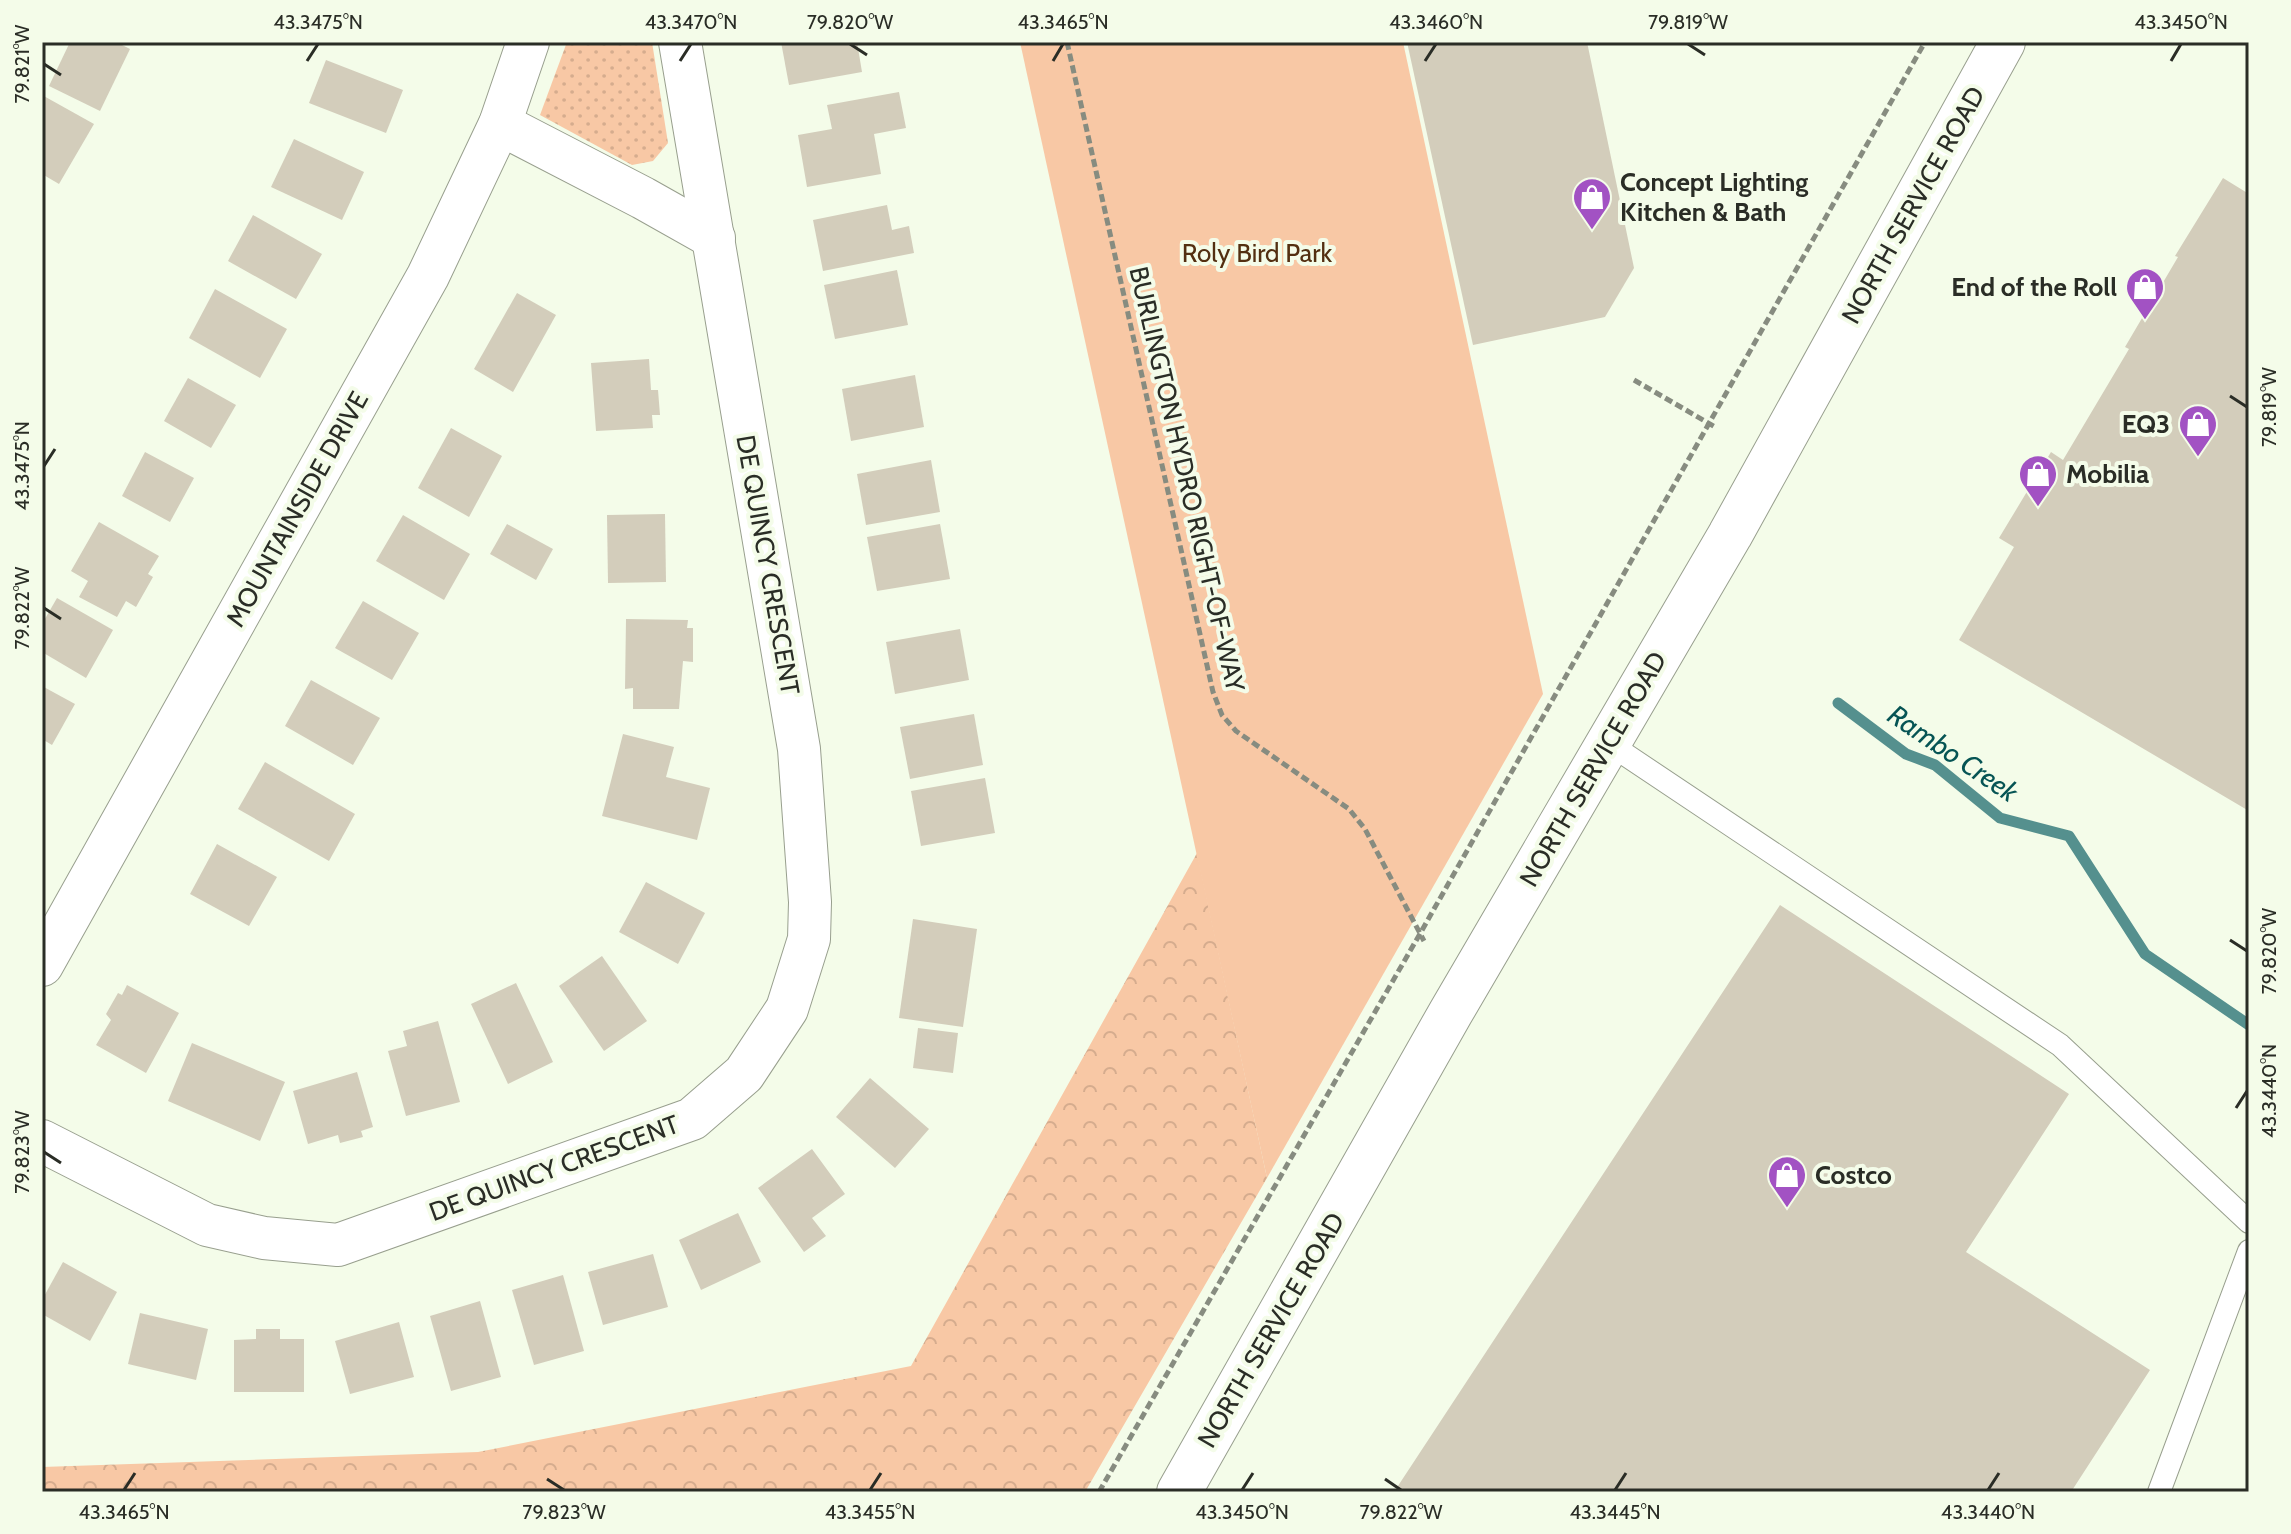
<svg xmlns="http://www.w3.org/2000/svg" width="2291" height="1534" viewBox="0 0 2291 1534" font-family="Cabin,sans-serif">
  <style>
    .grass { fill: url(#grass-dots) }
    .forest { fill: url(#forest-crowns) }
    .green { fill: #f8c8a5 }
    .lines { fill: none; stroke-linecap: round; stroke-linejoin: round }
    .stream { stroke: #55908e; stroke-width: 11 }
    .building { fill: #d3cdbb }
    .lane-casing { stroke: #989f8e; stroke-width: 24 }
    .street-casing { stroke: #989f8e; stroke-width: 44 }
    .secondary-casing { stroke: #989f8e; stroke-width: 46 }
    .path { stroke: #878c80; stroke-width: 5; stroke-dasharray: 8 4; stroke-linecap: butt }
    .lane { stroke: #fff; stroke-width: 22 }
    .street { stroke: #fff; stroke-width: 42 }
    .secondary { stroke: #fff; stroke-width: 44 }
    .ticks { fill: none; stroke: #2a2d26; stroke-width: 3 }
    .labels { text-anchor: middle; dominant-baseline: central; stroke-width: 8; stroke-linejoin: round; paint-order: stroke }
    .poi-label { font-size: 26px; font-weight: bold; fill: #2a2d26; stroke: #f4fce9; text-anchor: start }
    .street-label { font-size: 26px; fill: #2a2d26; stroke: #f4fce9 }
    .park-label { font-size: 26px; fill: #532f11; stroke: #f4fce9 }
    .water-label { font-size: 28px; font-style: italic; fill: #065454; stroke: #f4fce9 }
    .neatline { fill: none; stroke: #2a2d26; stroke-width: 3 }
    .ticks-label { font-size: 20px; text-anchor: middle; fill: #2a2d26 }
  </style>
  <defs>
    <pattern id="grass-dots" width="8" height="8" patternUnits="userSpaceOnUse" patternTransform="scale(2)"><rect width="8" height="8" fill="#f8c8a5"/><path d="M2 2h.1M6 6h.1" fill="none" stroke="#d5ac8e" stroke-width="1.8" stroke-linecap="round"/></pattern>
    <pattern id="forest-crowns" width="20" height="18" patternUnits="userSpaceOnUse" patternTransform="scale(2)"><rect width="20" height="18" fill="#f8c8a5"/><path d="M2 6a3 3 0 1 1 6 0M12 15a3 3 0 1 1 6 0" fill="none" stroke="#d5ac8e"/></pattern>
  </defs>
  <rect width="100%" height="100%" fill="#f4fce9"/>
  <!-- grass -->
  <path class="grass" d="M567,42H652L668,143L653,161L632,165L540,115Z"/>
  <!-- forest -->
  <path class="forest" d="M1197,853L1267,1178L1085,1492H49L42,1488V1467L478,1452L911,1366Z"/>
  <!-- green -->
  <path class="green" d="M1020,42H1403L1543,694L1267,1178Z"/>
  <g class="lines">
    <!-- stream -->
    <path class="stream" d="M1838,703L1906,754L1935,765L2000,818L2069,836L2145,954L2249,1025"/>
  </g>
  <!-- building -->
  <g class="building">
    <path d="M70,42H116L130,49L100,111L49,86Z"/>
    <path d="M781,42H857L862,72L789,85Z"/>
    <path d="M1407,42H1587L1634,268L1605,317L1473,345Z"/>
    <path d="M326,60L403,90L386,133L309,103Z"/>
    <path d="M899,92L906,128L874,134L881,174L807,187L798,135L832,129L827,105Z"/>
    <path d="M42,95L94,124L59,184L42,174Z"/>
    <path d="M294,139L364,172L342,220L271,187Z"/>
    <path d="M2223,178L2249,194V811L1959,640L2014,547L1999,538L2051,452L2063,460L2129,349L2125,347L2178,257L2175,256Z"/>
    <path d="M887,205L892,230L909,226L914,253L823,271L813,220Z"/>
    <path d="M253,215L322,254L296,299L228,261Z"/>
    <path d="M897,270L908,325L835,339L824,285Z"/>
    <path d="M215,289L287,329L260,378L189,338Z"/>
    <path d="M517,293L556,315L513,392L474,369Z"/>
    <path d="M649,359L651,390H658L660,415H652L653,428L596,431L591,363Z"/>
    <path d="M915,375L924,427L851,441L842,389Z"/>
    <path d="M188,378L236,405L211,448L164,421Z"/>
    <path d="M451,428L502,456L469,517L418,488Z"/>
    <path d="M145,452L194,478L170,522L122,496Z"/>
    <path d="M931,460L940,512L866,525L857,474Z"/>
    <path d="M665,514L666,582L608,583L607,515Z"/>
    <path d="M403,515L470,554L444,600L376,561Z"/>
    <path d="M99,522L159,556L148,574L153,577L136,607L126,601L117,617L79,597L88,581L71,571Z"/>
    <path d="M507,524L553,549L536,580L490,554Z"/>
    <path d="M940,524L950,579L877,591L867,537Z"/>
    <path d="M57,598L113,630L86,678L42,652V624Z"/>
    <path d="M363,601L419,633L392,680L335,648Z"/>
    <path d="M626,619L688,620L687,628H693V662L683,661L679,709H633V688L625,689Z"/>
    <path d="M960,629L969,680L895,694L886,642Z"/>
    <path d="M311,680L380,718L353,765L285,726Z"/>
    <path d="M42,686L75,704L52,745L42,739Z"/>
    <path d="M974,714L983,765L910,779L900,727Z"/>
    <path d="M623,734L674,747L666,777L710,788L697,840L602,816Z"/>
    <path d="M265,762L355,814L329,861L238,809Z"/>
    <path d="M985,778L995,833L921,846L911,791Z"/>
    <path d="M217,844L277,877L249,926L190,894Z"/>
    <path d="M646,882L705,913L678,964L619,932Z"/>
    <path d="M1780,905L2069,1094L1966,1252L2150,1370L2071,1492H1394Z"/>
    <path d="M913,919L977,929L963,1027L899,1018Z"/>
    <path d="M602,956L647,1021L604,1051L559,986Z"/>
    <path d="M516,983L553,1062L508,1084L471,1004Z"/>
    <path d="M127,985L179,1013L146,1073L96,1045L111,1020L106,1014L118,993L122,995Z"/>
    <path d="M438,1021L460,1102L406,1116L388,1051L407,1046L403,1031Z"/>
    <path d="M918,1028L958,1033L953,1073L913,1068Z"/>
    <path d="M192,1043L285,1082L260,1141L168,1101Z"/>
    <path d="M357,1072L373,1127L361,1131L363,1137L340,1143L338,1135L308,1144L293,1091Z"/>
    <path d="M870,1078L929,1129L895,1168L836,1117Z"/>
    <path d="M812,1149L845,1194L812,1218L826,1236L804,1252L758,1188Z"/>
    <path d="M738,1213L761,1262L701,1290L679,1240Z"/>
    <path d="M653,1254L668,1307L603,1325L588,1272Z"/>
    <path d="M63,1262L117,1292L90,1341L42,1314V1300Z"/>
    <path d="M563,1275L584,1351L534,1365L512,1290Z"/>
    <path d="M480,1301L501,1377L451,1391L430,1316Z"/>
    <path d="M140,1313L208,1329L196,1380L128,1364Z"/>
    <path d="M399,1322L414,1377L350,1394L335,1341Z"/>
    <path d="M256,1329H280V1339H304V1392H234V1340L256,1339Z"/>
  </g>
  <g class="lines">
    <defs>
      <g id="lane">
        <path d="M1608,743L2060,1045L2249,1222"/>
        <path d="M2159,1492L2249,1251"/>
      </g>
      <g id="street">
        <path d="M500,124L643,198L714,238"/>
        <path d="M42,965L428,276L500,124L528,42"/>
        <path d="M42,1141L207,1225L264,1238L338,1245L692,1119L744,1074L787,1009L809,939L810,902L799,749L680,42"/>
      </g>
      <path id="secondary" d="M1179,1492L1451,1012L1730,535L2003,42"/>
    </defs>
    <!-- lane casing -->
    <use href="#lane" class="lane-casing"/>
    <!-- street casing -->
    <use href="#street" class="street-casing"/>
    <!-- secondary casing -->
    <use href="#secondary" class="secondary-casing"/>
    <!-- path -->
    <g class="path">
      <path d="M1067,42L1213,692L1222,715L1236,731L1349,809L1365,829L1424,941"/>
      <path d="M1634,380L1717,428"/>
      <path d="M1099,1492L1421,932L1925,42"/>
    </g>
    <!-- lane -->
    <use href="#lane" class="lane"/>
    <!-- street -->
    <use href="#street" class="street"/>
    <!-- secondary -->
    <use href="#secondary" class="secondary"/>
  </g>
  <!-- ticks -->
  <path class="ticks" d="M850,44L867,55M1688,44L1705,55M307,61L318,44M680,61L691,44M1053,61L1063,44M1425,61L1436,44M2171,61L2181,44M44,64L61,75M2230,396L2247,407M44,466L55,449M44,608L61,619M2230,940L2247,951M2236,1108L2247,1091M44,1152L61,1163M547,1479L564,1490M1385,1479L1401,1490M124,1490L135,1473M870,1490L881,1473M1242,1490L1253,1473M1615,1490L1626,1473M1988,1490L1999,1473"/>
  <!-- icons -->
  <defs>
    <symbol id="shop-pin" viewBox="-11 -11 22 30"><path d="M0 17L-7.5 6A9.5 9.5 0 1 1 7.5 6Z" fill="#a252c3" stroke="#f4fce9"/><path d="M-5-2.5h2.3a2.7 3.5 0 0 1 5.4 0H5L5.5 6h-11ZM-1.5-2.5h3a1.5 2.3 0 0 0-3 0Z" fill="#fff"/></symbol>
  </defs>
  <g fill-rule="evenodd">
    <use href="#shop-pin" x="1570" y="175" width="44" height="60"/>
    <use href="#shop-pin" x="2123" y="265" width="44" height="60"/>
    <use href="#shop-pin" x="2176" y="402" width="44" height="60"/>
    <use href="#shop-pin" x="2016" y="452" width="44" height="60"/>
    <use href="#shop-pin" x="1765" y="1153" width="44" height="60"/>
  </g>
  <g class="labels">
    <!-- poi labels -->
    <g class="poi-label">
      <text x="1620" y="182">Concept Lighting<tspan x="1620" dy="30">Kitchen &amp; Bath</tspan></text>
      <text x="2117" y="287" text-anchor="end">End of the Roll</text>
      <text x="2170" y="424" text-anchor="end">EQ3</text>
      <text x="2066" y="474">Mobilia</text>
      <text x="1815" y="1175">Costco</text>
    </g>
    <!-- street labels -->
    <g class="street-label">
      <text transform="translate(1913 205) rotate(-61)">NORTH SERVICE ROAD</text>
      <text transform="translate(1187 479) rotate(77)">BURLINGTON HYDRO RIGHT-OF-WAY</text>
      <text transform="translate(297 509) rotate(-61)">MOUNTAINSIDE DRIVE</text>
      <text transform="translate(768 565) rotate(80)">DE QUINCY CRESCENT</text>
      <text transform="translate(1593 769) rotate(-60)">NORTH SERVICE ROAD</text>
      <text transform="translate(554 1168) rotate(-20)">DE QUINCY CRESCENT</text>
      <text transform="translate(1271 1330) rotate(-60)">NORTH SERVICE ROAD</text>
    </g>
    <!-- park labels -->
    <g class="park-label">
      <text x="1257" y="253">Roly Bird Park</text>
    </g>
    <!-- water labels -->
    <g class="water-label">
      <text transform="translate(1953 753) rotate(34)">Rambo Creek</text>
    </g>
  </g>
  <!-- border -->
  <rect width="2291" height="1534" fill="none" stroke="#f4fce9" stroke-width="88"/>
  <rect x="44" y="44" width="2203" height="1446" class="neatline"/>
  <g class="ticks-label">
    <text x="318" y="29">43.3475°N</text>
    <text x="691" y="29">43.3470°N</text>
    <text x="850" y="29">79.820°W</text>
    <text x="1063" y="29">43.3465°N</text>
    <text x="1436" y="29">43.3460°N</text>
    <text x="1688" y="29">79.819°W</text>
    <text x="2181" y="29">43.3450°N</text>
    <text transform="translate(22 64) rotate(-90)" y="7">79.821°W</text>
    <text transform="translate(2269 407) rotate(-90)" y="7">79.819°W</text>
    <text transform="translate(22 466) rotate(-90)" y="7">43.3475°N</text>
    <text transform="translate(22 608) rotate(-90)" y="7">79.822°W</text>
    <text transform="translate(2269 951) rotate(-90)" y="7">79.820°W</text>
    <text transform="translate(2269 1091) rotate(-90)" y="7">43.3440°N</text>
    <text transform="translate(22 1152) rotate(-90)" y="7">79.823°W</text>
    <text x="124" y="1519">43.3465°N</text>
    <text x="564" y="1519">79.823°W</text>
    <text x="870" y="1519">43.3455°N</text>
    <text x="1242" y="1519">43.3450°N</text>
    <text x="1401" y="1519">79.822°W</text>
    <text x="1615" y="1519">43.3445°N</text>
    <text x="1988" y="1519">43.3440°N</text>
  </g>
</svg>
